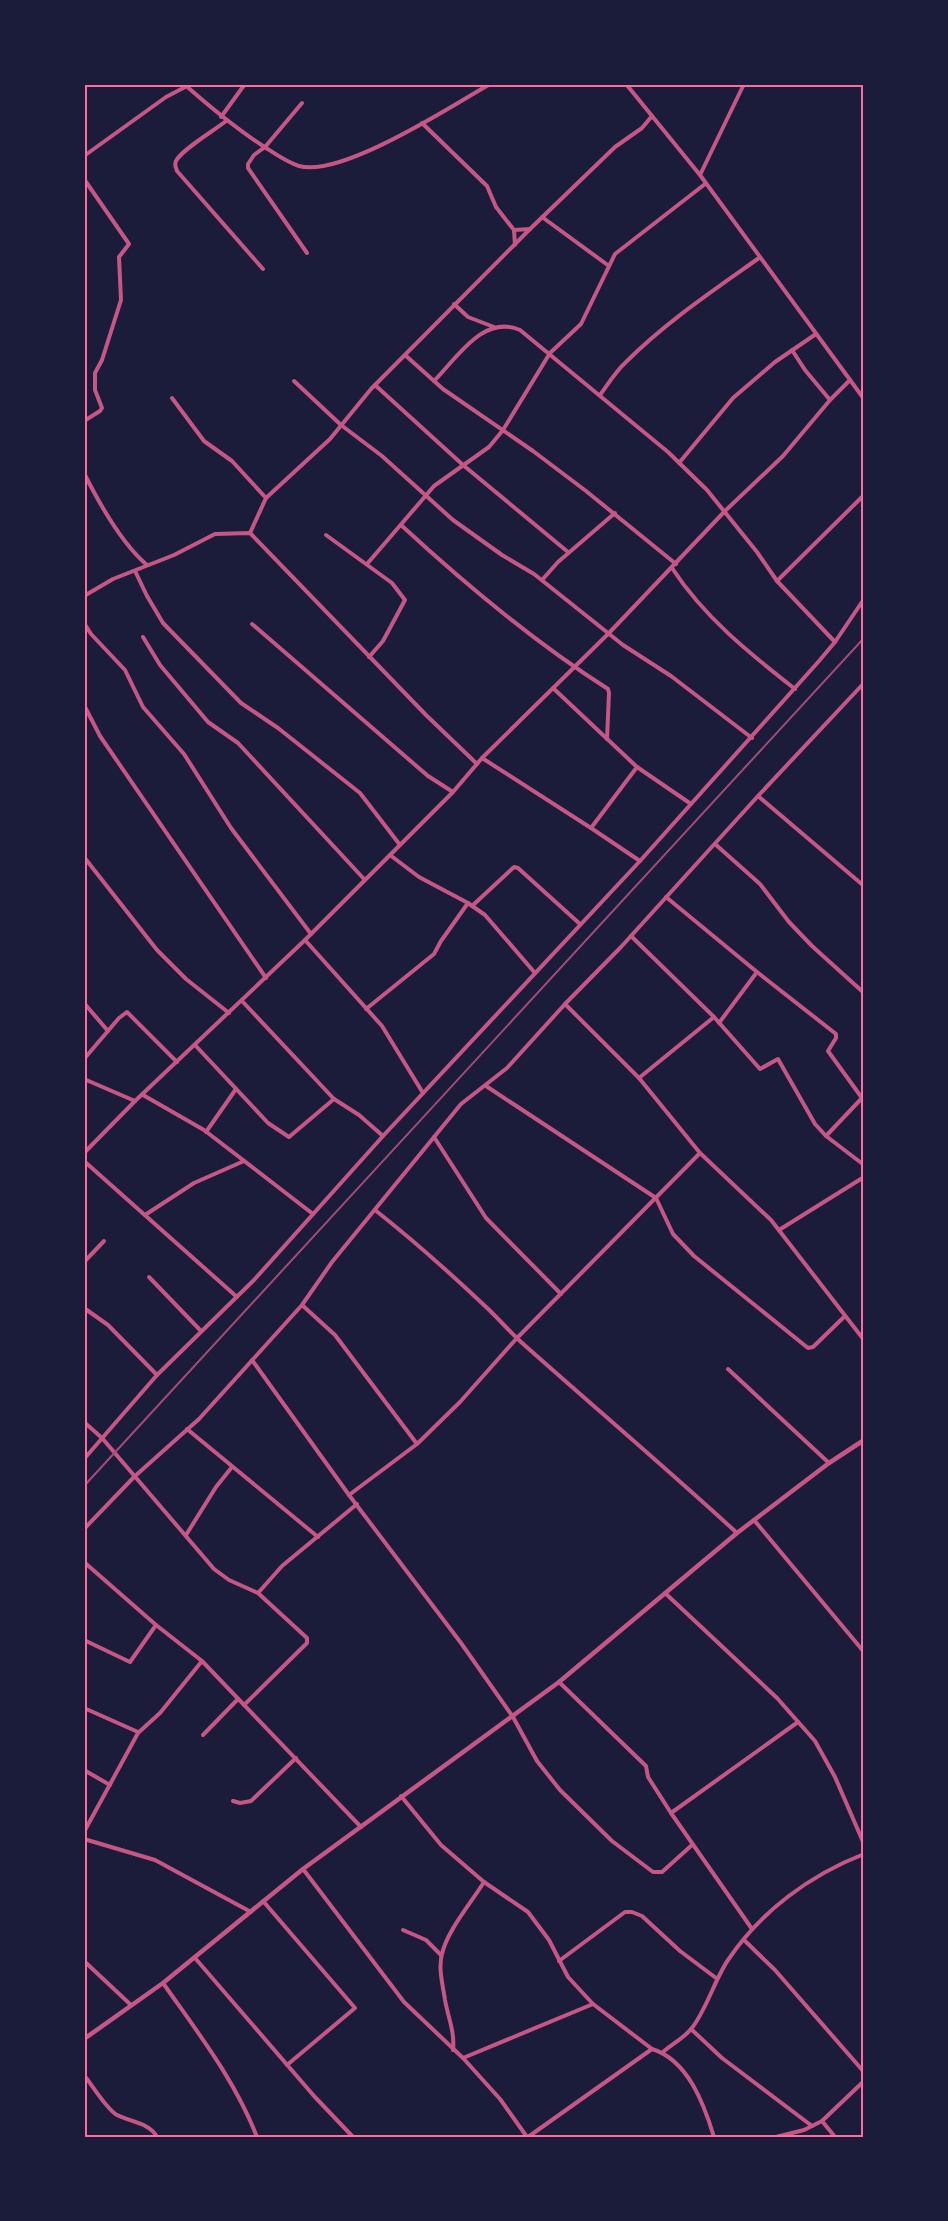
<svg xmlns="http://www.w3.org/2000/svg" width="948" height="2221" viewBox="0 0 948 2221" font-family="'PT Sans Narrow',sans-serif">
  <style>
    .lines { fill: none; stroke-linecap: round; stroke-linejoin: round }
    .minor { stroke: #c65784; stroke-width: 4 }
    .tertiary { stroke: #c65784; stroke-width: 4.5 }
    .rail { stroke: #a44b75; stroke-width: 2 }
    .neatline { fill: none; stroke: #ff6b9d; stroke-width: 2 }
  </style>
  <rect width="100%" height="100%" fill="#1b1b3a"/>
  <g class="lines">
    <!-- minor -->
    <g class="minor">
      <path d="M184,84C210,107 234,127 263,146C274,153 286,162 299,166C341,178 452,106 490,84"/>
      <path d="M626,84L700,175L864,399"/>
      <path d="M302,103L265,147L254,155L248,164V168L307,253"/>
      <path d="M221,117L245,84"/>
      <path d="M226,121C215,130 181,150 176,161C174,165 176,167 177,171L263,269"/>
      <path d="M422,123L487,186L496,207L514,230L515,245"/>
      <path d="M84,156L166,97L187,86"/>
      <path d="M700,175L744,84"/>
      <path d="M84,179L129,244L119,257L121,300L102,360L95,373V390L102,408L100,411L84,421"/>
      <path d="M542,217L609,266"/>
      <path d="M514,230L530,229"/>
      <path d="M454,304L468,317L494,327"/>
      <path d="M792,350L805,370L830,400"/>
      <path d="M405,355L443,389L533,451L586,491L676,564"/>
      <path d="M294,381L341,425L382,456L453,520L502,555L534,574L623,645L671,676L752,738"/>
      <path d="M434,381C457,358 483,314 520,330L668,452L707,490L757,552L777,581L835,642"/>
      <path d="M375,385L463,465L568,552"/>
      <path d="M600,395C608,384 616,371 626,362C666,322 714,290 759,258"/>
      <path d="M172,398L204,441L232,461L266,498"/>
      <path d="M679,463L733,398L775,362L816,334"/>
      <path d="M84,473C99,503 121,543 147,565"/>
      <path d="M401,525C465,584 534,642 608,689L609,693L607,739"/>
      <path d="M250,533L266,498L330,439L371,389L530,229L615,147L642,128L652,116"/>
      <path d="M326,535L392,583L405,600L383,641L369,657"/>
      <path d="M367,564L434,486L489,447L503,430L550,353L581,324L615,254L705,184"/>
      <path d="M672,568C704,617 749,653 795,689"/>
      <path d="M135,571L147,596L163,623L241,703L278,728L360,793L400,845"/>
      <path d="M542,580L558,562L615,513"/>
      <path d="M777,581L864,495"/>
      <path d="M84,596L113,579L174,555L215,534L250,533L426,715L477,764"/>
      <path d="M84,623L91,634L125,670L143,707L184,754L231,828L311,934"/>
      <path d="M252,624L428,776L453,792"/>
      <path d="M143,637L160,665L208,722L238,743L364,879"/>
      <path d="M553,688L637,767L691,804"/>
      <path d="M84,705L100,736L266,978"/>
      <path d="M482,758L591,828L640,861"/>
      <path d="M758,796L864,886"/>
      <path d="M591,828L637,767"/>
      <path d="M715,844L760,884L789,922L812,946L864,993"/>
      <path d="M390,855L419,877L468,903L485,915L535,973"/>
      <path d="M84,857L157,950L186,979L229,1013"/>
      <path d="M666,897L757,972L836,1034V1038L828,1051L862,1098L826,1136"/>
      <path d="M472,906L514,867L518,868L580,924"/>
      <path d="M631,936L714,1017L760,1069L778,1059L815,1124L826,1136L864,1165"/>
      <path d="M305,940L382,1026L423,1093"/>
      <path d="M242,1001L334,1099L359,1115L383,1136"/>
      <path d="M84,1003L108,1031"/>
      <path d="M565,1004L639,1078L700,1153L771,1220L864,1340"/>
      <path d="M366,1009L434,954L441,941L468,903"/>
      <path d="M719,1023L757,972"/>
      <path d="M195,1045L268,1123L289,1137L334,1099"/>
      <path d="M84,1059L119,1018L127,1012L177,1062"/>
      <path d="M639,1078L714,1017"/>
      <path d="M84,1079L135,1101"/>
      <path d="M486,1086L656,1198L673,1234L694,1256L808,1348L813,1347L845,1316"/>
      <path d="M143,1095L204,1130L313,1214"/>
      <path d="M206,1132L236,1089"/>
      <path d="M434,1137L486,1218L561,1294"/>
      <path d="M84,1153L135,1101L305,940L453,792L482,758L609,633L725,511L783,456L830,400L850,380"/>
      <path d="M84,1161L237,1297"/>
      <path d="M375,1210C413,1240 450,1273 485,1306C498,1318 509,1331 521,1342C593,1406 666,1468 737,1533"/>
      <path d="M145,1215L194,1183L244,1161"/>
      <path d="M779,1230L864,1177"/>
      <path d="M84,1262L104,1241"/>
      <path d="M149,1277L201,1331"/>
      <path d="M302,1305L335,1335L417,1444"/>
      <path d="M84,1308L108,1325L157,1375"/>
      <path d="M252,1360L349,1495L461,1643L513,1717L537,1761L560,1790L612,1841L653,1872H662L692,1845"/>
      <path d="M728,1369L829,1463"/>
      <path d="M84,1422L102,1438L214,1569L229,1580L258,1593L307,1638V1643L244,1705"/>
      <path d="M187,1429L318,1537"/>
      <path d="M84,1459L157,1375L254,1280L383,1136L640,861L819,661L835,642L864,599"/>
      <path d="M349,1495L417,1444L460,1402L517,1338L700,1153"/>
      <path d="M754,1520L864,1652"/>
      <path d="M84,1529L134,1477L199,1419L302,1305L332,1262L461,1104L507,1068L565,1004L621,947L758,796L864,683"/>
      <path d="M186,1535L216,1487L232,1467"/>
      <path d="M84,1562L156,1625L202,1661L361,1827"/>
      <path d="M258,1593L282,1566L357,1504"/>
      <path d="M665,1593L777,1698L815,1741L835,1777L864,1844"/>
      <path d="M84,1640L130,1662L156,1625"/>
      <path d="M559,1682L646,1766L648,1777L671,1813"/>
      <path d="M84,1708L138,1732"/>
      <path d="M203,1735L238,1699"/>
      <path d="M84,1770L110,1785"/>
      <path d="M401,1796L441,1845L484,1882L528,1912L549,1940L568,1977L593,2004L652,2049C688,2060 704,2104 714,2137"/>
      <path d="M233,1801L240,1803L251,1801L296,1758"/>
      <path d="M84,1832L138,1733L160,1713L202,1661"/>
      <path d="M84,1839L155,1860L251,1912"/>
      <path d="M303,1869L404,2002L463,2058L500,2099L527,2137"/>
      <path d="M263,1901L355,2008L287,2065"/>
      <path d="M752,1929L671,1813L798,1722"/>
      <path d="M403,1930L426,1940L441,1955"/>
      <path d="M744,1940L775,1970L864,2072"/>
      <path d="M195,1958L314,2096L353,2137"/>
      <path d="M84,1961L131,2005"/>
      <path d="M559,1961L625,1912H632L642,1916L680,1951L716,1978"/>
      <path d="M163,1983C198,2033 235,2080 257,2137"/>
      <path d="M691,2029L722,2058L812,2126"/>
      <path d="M453,2050C455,2032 448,2017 445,2000C443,1986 438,1968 442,1954C447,1931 471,1903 484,1882"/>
      <path d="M663,2052C671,2045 685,2037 691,2029C705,2013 715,1979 728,1960C761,1911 810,1875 864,1854"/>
      <path d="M463,2058L593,2004"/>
      <path d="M84,2075C92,2085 107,2110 117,2115C131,2122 150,2123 157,2137"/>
      <path d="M822,2121L835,2137"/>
      <path d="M528,2137L652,2049"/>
      <path d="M776,2137L804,2130L822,2121L864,2081"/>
    </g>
    <!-- tertiary -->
    <path class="tertiary" d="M84,2039L163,1983L303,1869L559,1682L737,1533L829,1463L864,1440"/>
    <!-- rail -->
    <path class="rail" d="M84,1486L864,638"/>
  </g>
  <!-- border -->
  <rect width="948" height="2221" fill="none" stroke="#1b1b3a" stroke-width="171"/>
  <rect x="86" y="86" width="776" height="2050" class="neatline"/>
</svg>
